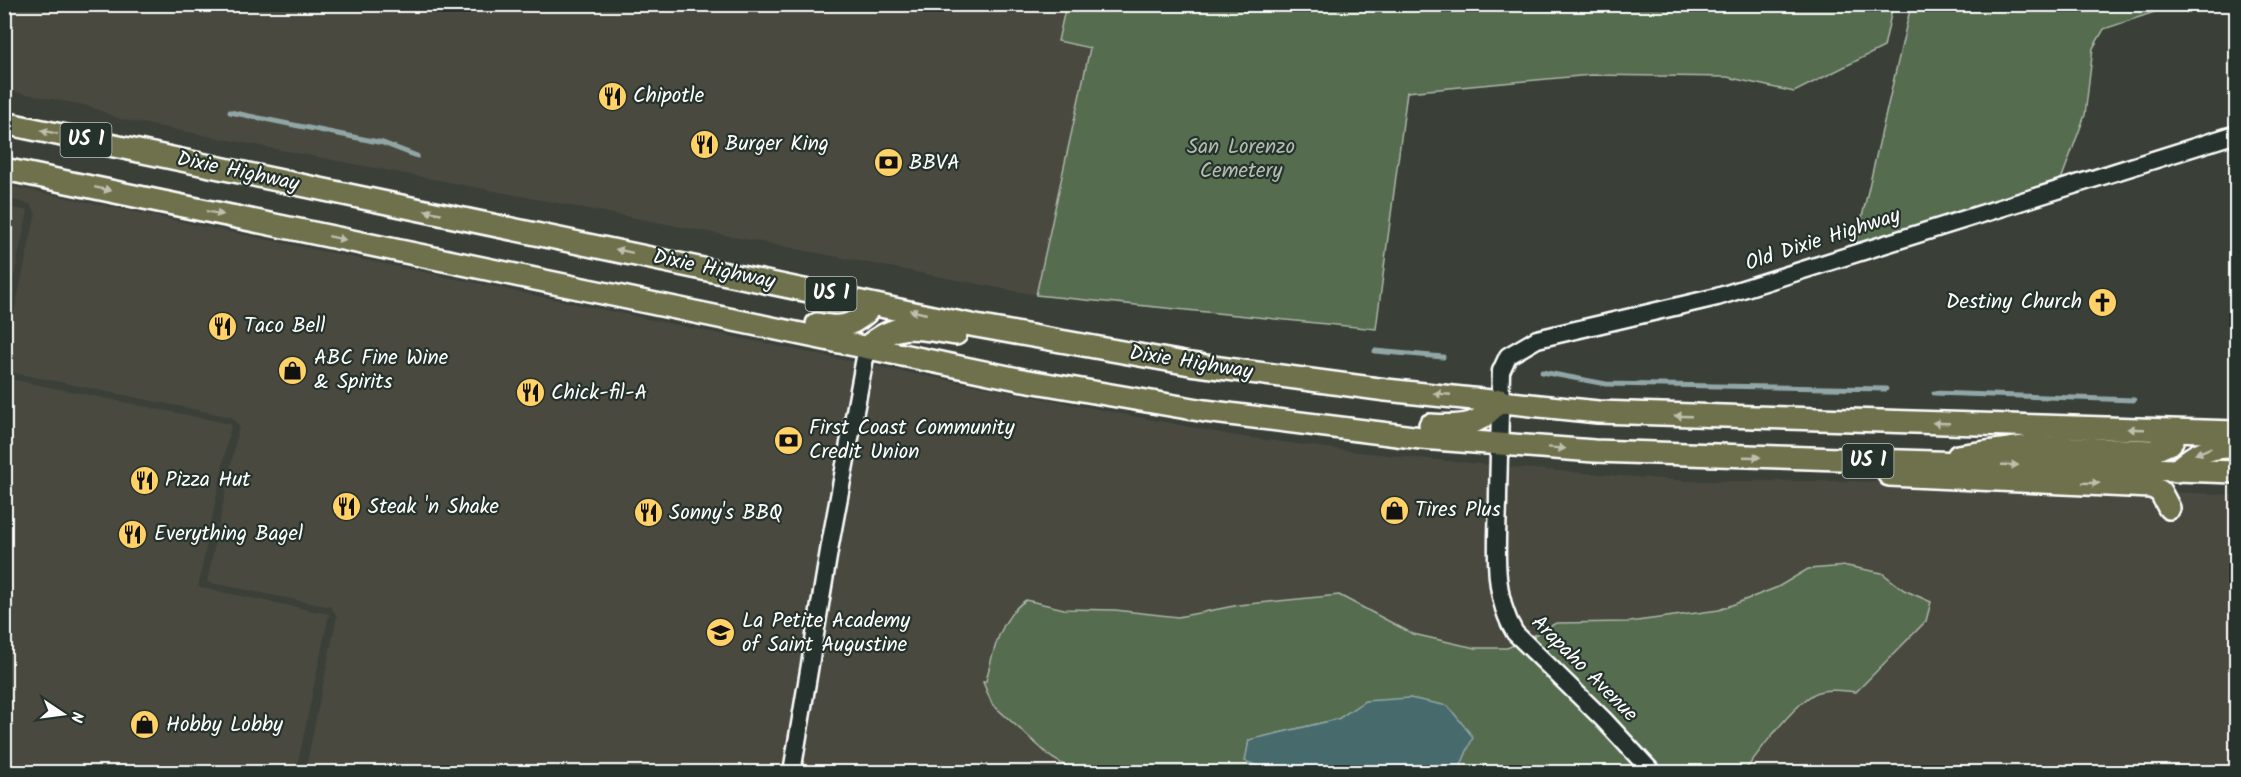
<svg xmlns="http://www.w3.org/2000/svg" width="2241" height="777" viewBox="0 0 2241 777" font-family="Kalam,sans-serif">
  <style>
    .built { fill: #48493f }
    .green { fill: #576c50; stroke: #abb6a8; stroke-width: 1.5 }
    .water { fill: #476a6d; stroke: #91a6a7; stroke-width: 1.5 }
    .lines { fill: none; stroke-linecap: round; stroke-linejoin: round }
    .stream { stroke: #91a6a7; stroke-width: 5 }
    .minor-casing { stroke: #fff; stroke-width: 21 }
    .major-casing { stroke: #fff; stroke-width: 26 }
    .minor { stroke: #26332d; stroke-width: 16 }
    .major { stroke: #6e714b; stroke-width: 21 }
    .oneway { fill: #bebfae }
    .labels { text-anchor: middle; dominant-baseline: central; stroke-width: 4.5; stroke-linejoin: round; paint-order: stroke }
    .shield { fill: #26332d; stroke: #bec2c0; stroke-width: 1.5 }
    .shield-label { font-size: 20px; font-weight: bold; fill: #fff }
    .poi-label { font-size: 21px; fill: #fff; stroke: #26332d; text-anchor: start }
    .park-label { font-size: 21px; fill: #b3bdb0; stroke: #26332d }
    .street-label { font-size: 21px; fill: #fff; stroke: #26332d }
  </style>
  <rect width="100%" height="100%" fill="#3a4038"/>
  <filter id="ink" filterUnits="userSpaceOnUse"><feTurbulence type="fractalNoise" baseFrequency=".0167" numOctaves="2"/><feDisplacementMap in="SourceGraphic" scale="12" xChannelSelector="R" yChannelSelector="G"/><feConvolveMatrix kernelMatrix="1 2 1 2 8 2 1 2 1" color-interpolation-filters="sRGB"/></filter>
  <g filter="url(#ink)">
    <!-- built -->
    <g class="built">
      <path d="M1066,4L1058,41L1091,48L1036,295L120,119L89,106L5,90L4,5Z"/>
      <path d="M5,185L855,362L820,543L782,772H305L337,616L331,607L207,582L239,426L232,417L5,371V353L36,213L30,204L5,198Z"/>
      <path d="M5,206L28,211L5,316L4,206Z"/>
      <path d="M874,366L1237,436L1357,452L1489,465L1487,528L1491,603L1501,633L1514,645L1507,648H1475L1413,634L1338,595L1239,605L1178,617L1115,610L1064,609L1026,600L1002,627L986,682H983L992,704L1052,758L1076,772H802L840,546Z"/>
      <path d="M5,378L231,424L198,587L329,614L296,772H5Z"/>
      <path d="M1508,467L1687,481H1846L2149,495L2157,503L2162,518L2180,515L2172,492L2236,495V772H1744L1764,743L1798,707L1820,691L1856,692L1878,671L1930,602L1904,590L1882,573L1847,566L1808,569L1778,587L1719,610L1629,622L1556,623L1531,637L1515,616L1511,602L1506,529Z"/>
    </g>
    <!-- green -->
    <g class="green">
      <path d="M2004,4L2020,8L2021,4L2175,5L2104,29L2093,48L2085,115L2061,180L1856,243L1911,5Z"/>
      <path d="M1066,5V4L1893,5L1884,47L1794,92L1727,77L1591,75L1407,92L1376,329L1036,295L1090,48L1058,41Z"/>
      <path d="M1847,566L1882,573L1904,590L1931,602L1926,621L1856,692C1845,691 1833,689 1822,691C1801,694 1757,754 1744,772H1664L1610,713L1531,637L1556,623L1629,622L1719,610L1778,587L1808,569Z"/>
      <path d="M1339,595L1413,634L1475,648H1507L1514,645L1596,724L1640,772H1458L1472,737L1365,701L1338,719L1249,740L1246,761L1274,772H1076L1052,758L992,704L983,682L986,681C993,652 1000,617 1026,600L1064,609L1115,610L1178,617L1239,605Z"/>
    </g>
    <!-- water -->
    <path class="water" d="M1410,698L1448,706L1473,737L1458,772H1274L1245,761L1249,740L1338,719L1365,701Z"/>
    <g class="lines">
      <!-- stream -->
      <g class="stream">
        <path d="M230,112L383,143L417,156"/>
        <path d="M1375,351L1443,357"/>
        <path d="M1542,372L1606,384L1886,389"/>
        <path d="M1934,393L2134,400"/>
      </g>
      <defs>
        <g id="minor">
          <path d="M792,772L830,545L867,347"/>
          <path d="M1652,772L1603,719L1515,633C1490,592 1498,540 1498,495C1499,453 1500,412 1501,371L1508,356L1537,339L1717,297L2236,134"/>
        </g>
        <g id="major">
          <path d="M4,123L976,326L1190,364L1386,390L1598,412L2236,432"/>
          <path d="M4,169L1023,380L1205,411L1421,438L1594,451L2236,472"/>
          <path d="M817,324C839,328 849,328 866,313"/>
          <path d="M867,347C897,320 919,328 956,334"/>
          <path d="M1430,425C1463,427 1479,427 1500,400"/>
          <path d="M1958,456L2031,446L2153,451L2171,443L2177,431"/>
          <path d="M2176,471C2194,452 2211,446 2236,447"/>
          <path d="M1889,475L2151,487L2160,491L2169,508"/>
        </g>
      </defs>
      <!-- minor casing -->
      <use href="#minor" class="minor-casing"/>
      <!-- major casing -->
      <use href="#major" class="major-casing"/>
      <!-- minor -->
      <use href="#minor" class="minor"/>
      <!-- major -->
      <use href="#major" class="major"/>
    </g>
    <!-- one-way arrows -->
    <defs><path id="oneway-solid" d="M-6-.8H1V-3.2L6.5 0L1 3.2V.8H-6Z" transform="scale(1.5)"/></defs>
    <g class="oneway">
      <use href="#oneway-solid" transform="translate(49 132) rotate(-168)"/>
      <use href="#oneway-solid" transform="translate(103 189) rotate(12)"/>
      <use href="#oneway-solid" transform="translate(433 212) rotate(-169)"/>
      <use href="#oneway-solid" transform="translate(215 213) rotate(12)"/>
      <use href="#oneway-solid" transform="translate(337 238) rotate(12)"/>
      <use href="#oneway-solid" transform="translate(624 251) rotate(-168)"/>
      <use href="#oneway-solid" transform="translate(918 312) rotate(-167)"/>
      <use href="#oneway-solid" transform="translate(1442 394) rotate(-175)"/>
      <use href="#oneway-solid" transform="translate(1683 416) rotate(-178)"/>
      <use href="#oneway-solid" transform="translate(1941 423) rotate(-178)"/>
      <use href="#oneway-solid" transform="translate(2136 429) rotate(-178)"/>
      <use href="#oneway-solid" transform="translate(1557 448) rotate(4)"/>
      <use href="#oneway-solid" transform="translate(2203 451) rotate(158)"/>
      <use href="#oneway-solid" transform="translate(1752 457) rotate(2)"/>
      <use href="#oneway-solid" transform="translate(2010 465) rotate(2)"/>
      <use href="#oneway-solid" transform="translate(2091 483) rotate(2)"/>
    </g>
  </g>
  <!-- icons -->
  <defs>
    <symbol id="restaurant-disc" viewBox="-11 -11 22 22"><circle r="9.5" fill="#ffd166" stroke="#26332d"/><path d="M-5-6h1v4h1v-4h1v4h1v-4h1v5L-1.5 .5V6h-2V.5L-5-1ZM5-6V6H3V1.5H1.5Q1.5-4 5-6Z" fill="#111"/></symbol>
    <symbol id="bank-disc" viewBox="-11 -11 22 22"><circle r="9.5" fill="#ffd166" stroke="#26332d"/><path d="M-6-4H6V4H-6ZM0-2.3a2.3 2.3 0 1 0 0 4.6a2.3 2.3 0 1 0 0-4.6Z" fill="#111"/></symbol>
    <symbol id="church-disc" viewBox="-11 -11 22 22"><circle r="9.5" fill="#ffd166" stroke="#26332d"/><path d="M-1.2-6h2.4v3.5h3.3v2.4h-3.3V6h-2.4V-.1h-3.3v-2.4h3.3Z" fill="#111"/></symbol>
    <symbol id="shop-disc" viewBox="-11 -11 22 22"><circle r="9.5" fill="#ffd166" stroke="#26332d"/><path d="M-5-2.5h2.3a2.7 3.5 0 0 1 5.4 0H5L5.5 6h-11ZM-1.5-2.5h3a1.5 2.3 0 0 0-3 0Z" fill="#111"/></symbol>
    <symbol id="school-disc" viewBox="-11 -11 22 22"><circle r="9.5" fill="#ffd166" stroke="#26332d"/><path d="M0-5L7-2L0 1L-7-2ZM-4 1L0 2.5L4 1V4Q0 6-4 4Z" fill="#111"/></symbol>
  </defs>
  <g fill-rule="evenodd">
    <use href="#restaurant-disc" x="596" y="80" width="33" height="33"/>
    <use href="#restaurant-disc" x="688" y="128" width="33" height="33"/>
    <use href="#bank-disc" x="872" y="146" width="33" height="33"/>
    <use href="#church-disc" x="2086" y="286" width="33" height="33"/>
    <use href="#restaurant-disc" x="206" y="310" width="33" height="33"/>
    <use href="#shop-disc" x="276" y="354" width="33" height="33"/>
    <use href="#restaurant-disc" x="514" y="376" width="33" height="33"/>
    <use href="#bank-disc" x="772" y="424" width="33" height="33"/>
    <use href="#restaurant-disc" x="128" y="464" width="33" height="33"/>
    <use href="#restaurant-disc" x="330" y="490" width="33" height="33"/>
    <use href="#shop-disc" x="1378" y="494" width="33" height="33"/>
    <use href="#restaurant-disc" x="632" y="496" width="33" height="33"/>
    <use href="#restaurant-disc" x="116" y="518" width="33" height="33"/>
    <use href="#school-disc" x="704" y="616" width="33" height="33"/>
    <use href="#shop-disc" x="128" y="708" width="33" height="33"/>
  </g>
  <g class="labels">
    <!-- shield labels -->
    <g class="shield">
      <rect x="60.5" y="123" width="51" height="34" rx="4.5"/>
      <rect x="805.5" y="277" width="51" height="34" rx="4.5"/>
      <rect x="1842.5" y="444" width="51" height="34" rx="4.5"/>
    </g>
    <g class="shield-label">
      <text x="86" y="140">US 1</text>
      <text x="831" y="294">US 1</text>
      <text x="1868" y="461">US 1</text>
    </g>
    <!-- poi labels -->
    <g class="poi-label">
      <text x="633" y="96">Chipotle</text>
      <text x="725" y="144">Burger King</text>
      <text x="909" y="163">BBVA</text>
      <text x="2082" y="302" text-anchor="end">Destiny Church</text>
      <text x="244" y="326">Taco Bell</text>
      <text x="314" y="358">ABC Fine Wine<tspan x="314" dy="24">&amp; Spirits</tspan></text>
      <text x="551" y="393">Chick-fil-A</text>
      <text x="809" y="428">First Coast Community<tspan x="809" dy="24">Credit Union</tspan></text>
      <text x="165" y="480">Pizza Hut</text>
      <text x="368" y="507">Steak 'n Shake</text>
      <text x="1415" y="510">Tires Plus</text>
      <text x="669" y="513">Sonny's BBQ</text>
      <text x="154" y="534">Everything Bagel</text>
      <text x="742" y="621">La Petite Academy<tspan x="742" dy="24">of Saint Augustine</tspan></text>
      <text x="166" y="725">Hobby Lobby</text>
    </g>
    <!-- park labels -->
    <g class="park-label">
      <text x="1241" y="147">San Lorenzo<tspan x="1241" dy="24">Cemetery</tspan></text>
    </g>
    <!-- street labels -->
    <g class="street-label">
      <text transform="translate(238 172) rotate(12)">Dixie Highway</text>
      <text transform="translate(1823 240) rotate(-18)">Old Dixie Highway</text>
      <text transform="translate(714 270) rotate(12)">Dixie Highway</text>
      <text transform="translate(1191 363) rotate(9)">Dixie Highway</text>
      <text transform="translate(1584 669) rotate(45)">Arapaho Avenue</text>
    </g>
  </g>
  <!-- margin -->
  <rect width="2241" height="777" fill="none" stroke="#26332d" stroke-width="24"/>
  <rect x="12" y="12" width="2217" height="753" fill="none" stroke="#fff" stroke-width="2" filter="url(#ink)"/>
  <!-- north arrow -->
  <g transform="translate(63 714) rotate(103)" stroke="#26332d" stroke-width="4.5" paint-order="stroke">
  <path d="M0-4.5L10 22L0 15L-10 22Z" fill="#ffffff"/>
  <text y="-9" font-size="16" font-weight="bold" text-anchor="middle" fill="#ffffff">N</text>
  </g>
</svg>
